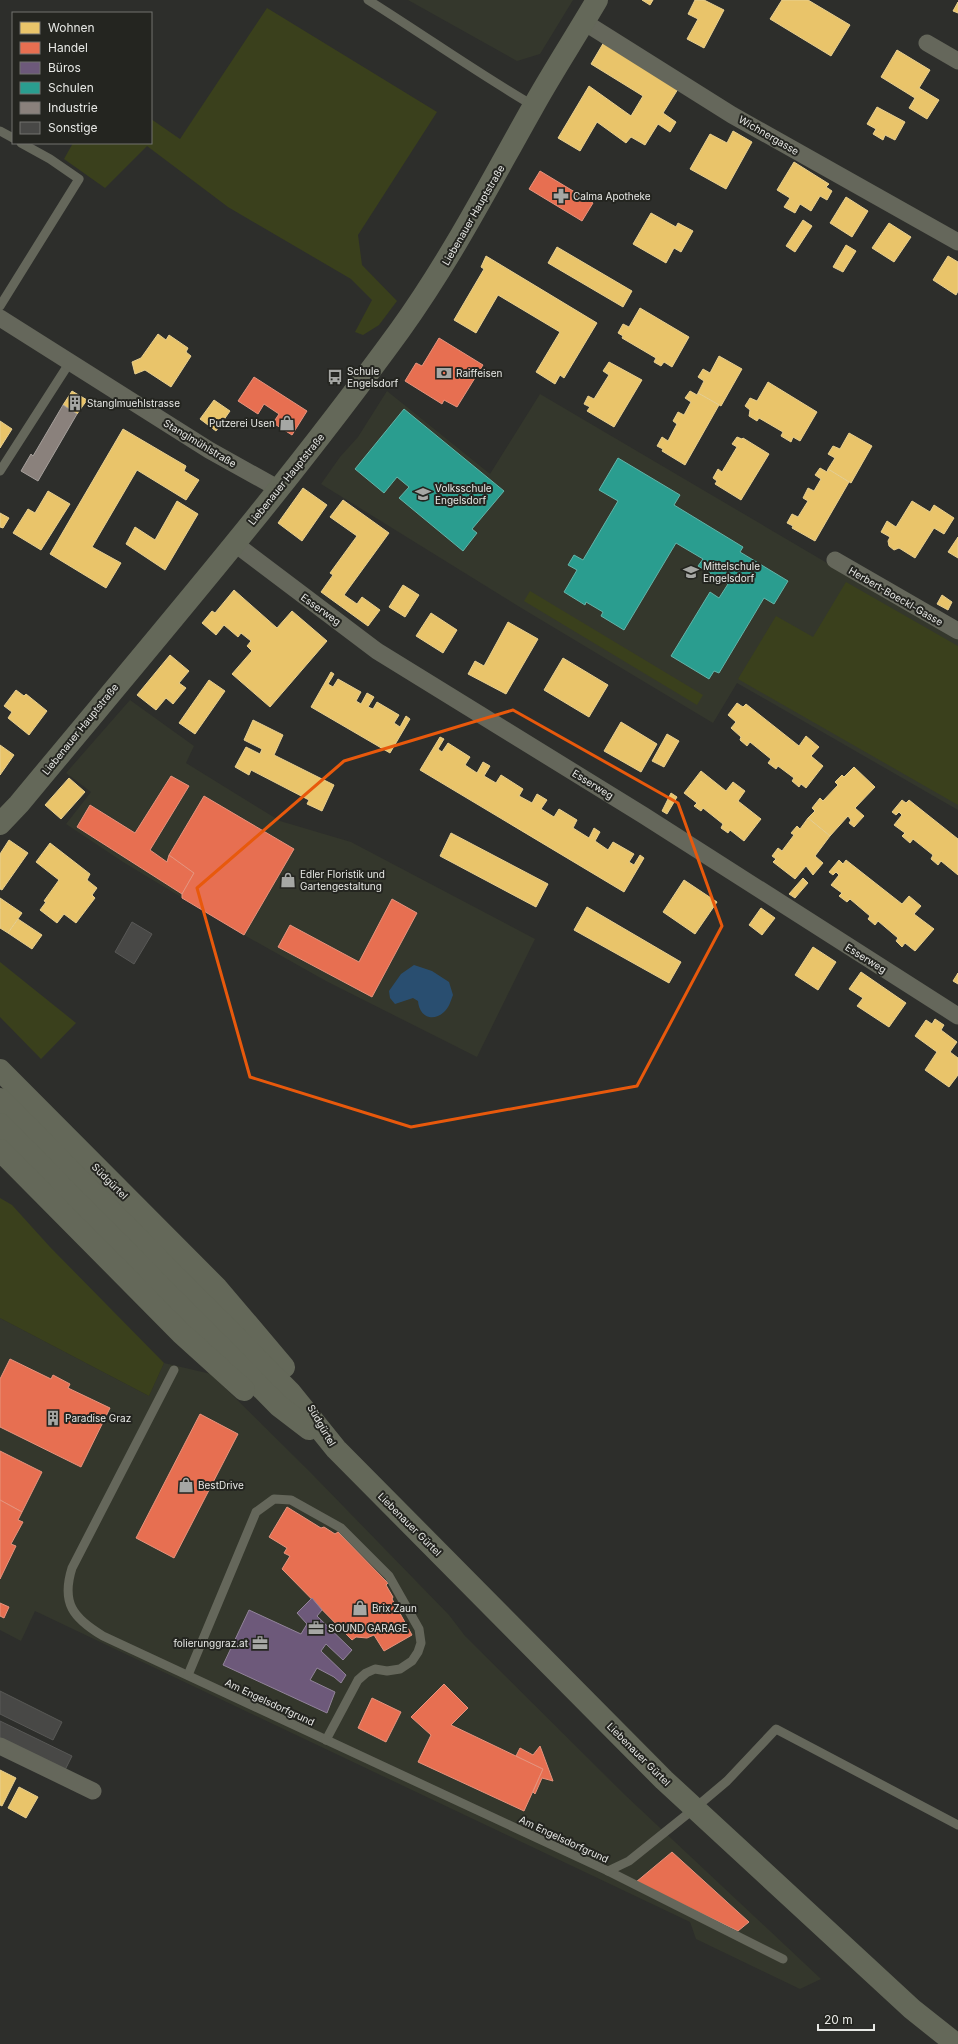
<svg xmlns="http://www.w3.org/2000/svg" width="958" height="2044" viewBox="0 0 958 2044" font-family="Inter,sans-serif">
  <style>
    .built { fill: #34372c }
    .green { fill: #3a401c }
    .water { fill: #294e70 }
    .homes { fill: #e9c46a; stroke: #e8cf8f }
    .shops { fill: #e76f51; stroke: #e7937d }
    .offices { fill: #6d597a; stroke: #92849a }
    .schools { fill: #2a9d8f; stroke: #63b4a9 }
    .industry { fill: #8a817c; stroke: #a6a09c }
    .building { fill: #484846; stroke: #585856 }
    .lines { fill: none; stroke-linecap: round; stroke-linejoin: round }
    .lane { stroke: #65675b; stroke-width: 9 }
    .street { stroke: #65675b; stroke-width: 17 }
    .primary { stroke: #646859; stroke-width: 22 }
    .marked { fill: none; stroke: #e8590c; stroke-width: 3; stroke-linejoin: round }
    .labels { text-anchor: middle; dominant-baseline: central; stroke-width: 4; stroke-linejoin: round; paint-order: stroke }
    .street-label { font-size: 10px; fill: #e7e8e5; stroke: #242520 }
    .poi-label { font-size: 10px; fill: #e7e8e5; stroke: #242520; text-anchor: start }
  </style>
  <rect width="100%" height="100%" fill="#2d2e2b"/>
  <!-- built -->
  <g class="built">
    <path d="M408,0H573L540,54L517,61Z"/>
    <path d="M387,391L490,474L540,394L958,640V810L737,683L713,723L518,606L321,484L340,457L358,437Z"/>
    <path d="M130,700L194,746L186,763L280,821L351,842L535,939L477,1057L326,981L244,935L123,862L66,824L91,792L66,773Z"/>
    <path d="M0,1318L149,1396L164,1363L211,1374L311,1473L449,1615L465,1636L625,1795L821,1979L800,1989L696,1939L690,1922L35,1611L21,1641L0,1630Z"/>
  </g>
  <!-- green -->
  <g class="green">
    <path d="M267,8L437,112L358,235L362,265L397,301L379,325L363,335L355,332L372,300L351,279L228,207L147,146L105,188L64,159L73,143H151V119L180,139Z"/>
    <path d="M846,582L958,646V805L738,679L776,616L813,637Z"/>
    <path d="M530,591L703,695L697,705L524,601Z"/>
    <path d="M0,962L76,1023L41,1059L0,1017Z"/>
    <path d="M0,1198L12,1205L50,1247L164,1363L149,1396L0,1318Z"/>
  </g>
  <!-- water -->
  <path class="water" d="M414,965L432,971L449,982L453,995C451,1000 449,1008 444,1012C432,1023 419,1016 418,1001L413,998L395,1004L390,998L389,991L401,974Z"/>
  <!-- homes -->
  <g class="homes">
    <path d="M642,0H653L650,5Z"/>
    <path d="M695,0H704L724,10L704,48L687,39L698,19L688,14Z"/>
    <path d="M782,0H808L850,25L831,56L770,19Z"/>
    <path d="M958,2V13L953,11Z"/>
    <path d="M604,42L678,89L663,113L676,122L670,132L658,124L645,145L631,137L626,143L597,122L580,151L558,138L589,86L631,116L643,96L591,64Z"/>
    <path d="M897,50L930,70L919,88L939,100L927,119L909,108L915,98L881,77Z"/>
    <path d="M877,107L905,122L895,140L885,135L883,140L873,134L876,129L867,124Z"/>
    <path d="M733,131L752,142L726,189L690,169L710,134L727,143Z"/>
    <path d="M794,162L829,184L826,187L832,191L827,200L820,196L811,211L800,204L795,213L784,207L790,198L777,190Z"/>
    <path d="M846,197L868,211L852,237L830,223Z"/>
    <path d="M651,213L676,227L678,223L693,231L681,252L674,248L666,263L633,244Z"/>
    <path d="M803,220L812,226L795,252L786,246Z"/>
    <path d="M889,223L911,237L894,262L872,248Z"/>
    <path d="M846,245L856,251L843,272L833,267Z"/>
    <path d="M557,247L632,291L623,307L548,263Z"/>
    <path d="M486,256L597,323L564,378L560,375L555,384L536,372L560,332L498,295L476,333L454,320L484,269L481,267Z"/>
    <path d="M948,256L958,262V291L956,295L933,280Z"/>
    <path d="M640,308L689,337L672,367L664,362L661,366L654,362L656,358L622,338L623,336L618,333L623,324L629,327Z"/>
    <path d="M158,334L166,340L169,335L188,348L186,352L191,356L171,387L145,370L135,374L132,362L141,358Z"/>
    <path d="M719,356L742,369L721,406L698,393L704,381L698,377L703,369L710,373Z"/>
    <path d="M609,362L642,380L614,427L587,411L590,407L584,404L588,396L594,399L609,375L603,371Z"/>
    <path d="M768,382L817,412L800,441L793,437L791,442L781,436L783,432L759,418L757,421L749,416L750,410L745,406L750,398L757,401Z"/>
    <path d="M72,391L87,400L77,414L63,405Z"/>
    <path d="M690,391L697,395L698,393L719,405L685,465L662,451L663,449L657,446L662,437L668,441L677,424L673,421L678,412L684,415L691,402L685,398Z"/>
    <path d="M214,400L230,411L216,431L200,419Z"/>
    <path d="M0,421L12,429L0,448Z"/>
    <path d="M123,429L186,466L184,471L199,480L186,500L137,470L92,547L121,563L106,588L50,554Z"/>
    <path d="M849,433L872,446L851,483L828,469L835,458L828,454L833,446L840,449Z"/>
    <path d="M737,437L742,439L743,438L769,454L741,500L715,484L717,481L713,478L718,469L722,472L737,447L732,444Z"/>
    <path d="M820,468L827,472L828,469L849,482L815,541L792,528L793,526L787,523L792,514L798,517L808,501L803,498L808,488L814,491L821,479L815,475Z"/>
    <path d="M303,488L327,505L302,541L278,523Z"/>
    <path d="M48,491L70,504L41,550L13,533L28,509L35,513Z"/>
    <path d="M343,500L389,533L344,595L357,604L362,597L380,610L368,626L321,592L333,575L330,573L357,536L330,517Z"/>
    <path d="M177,501L198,514L165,570L126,544L135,527L155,540Z"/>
    <path d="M912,501L930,512L934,505L954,518L944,534L934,528L915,558L899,548L894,550L889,546L888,541L890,537L881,532L887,521L896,527Z"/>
    <path d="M0,513L9,518L3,528L0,527Z"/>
    <path d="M958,537V558L948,552Z"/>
    <path d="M403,585L419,595L405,617L389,607Z"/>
    <path d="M234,590L277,628L292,611L327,641L270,707L232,674L252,651L247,646L251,641L241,633L238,637L224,625L216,635L202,623L212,611L215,613Z"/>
    <path d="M942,595L952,602L948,610L937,604Z"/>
    <path d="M431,613L457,630L443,653L416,636Z"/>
    <path d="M508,622L538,639L506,694L468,674L475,661L484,666Z"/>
    <path d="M170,655L189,671L179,683L186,688L173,704L166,698L156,710L137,695Z"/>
    <path d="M563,658L608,685L589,717L544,690Z"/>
    <path d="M331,672L334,674L328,684L333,687L338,679L361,692L356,701L361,704L367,693L374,697L368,707L373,709L377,702L399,715L394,723L400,727L406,716L410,719L390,753L311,707Z"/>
    <path d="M209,680L225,691L195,734L179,723Z"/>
    <path d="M16,690L24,696L26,694L47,711L29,735L8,718L12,712L4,706Z"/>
    <path d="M737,703L743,707L746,704L799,746L806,736L819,747L811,756L823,766L806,788L801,784L799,787L792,781L794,778L778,766L776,769L768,763L771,759L750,742L747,746L740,740L741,737L731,728L736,722L728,715Z"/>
    <path d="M253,720L283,735L274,755L334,785L322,811L307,804L309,800L251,770L249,775L235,767L246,747L260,754L262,749L244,740Z"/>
    <path d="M621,722L657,744L641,772L604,751Z"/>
    <path d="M667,734L679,741L664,767L652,761Z"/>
    <path d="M440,737L444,739L438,749L442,752L448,743L470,757L465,765L477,773L483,762L490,766L484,776L496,783L501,775L523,789L519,796L532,803L537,794L547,800L541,809L554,817L559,809L577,820L573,828L589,838L594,828L600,832L595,841L608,850L613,842L634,854L629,862L634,865L640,855L644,858L624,892L420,770Z"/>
    <path d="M0,745L14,755L0,775Z"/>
    <path d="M854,767L875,787L855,808L864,816L854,827L849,823L851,820L848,816L830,836L808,818L815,811L812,808L820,798L823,801L838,785L835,782L842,775L844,777Z"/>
    <path d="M701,771L726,791L733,782L745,791L738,801L761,819L744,841L730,830L728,833L721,828L723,824L703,808L701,811L694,806L697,803L684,793Z"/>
    <path d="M69,778L85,792L61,819L45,805Z"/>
    <path d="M671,793L677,797L667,814L662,811Z"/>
    <path d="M902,800L906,803L909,800L958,839V875L941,861L938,865L931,859L933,855L913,839L910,843L902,836L905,833L894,825L902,815L899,812L896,815L892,812Z"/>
    <path d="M808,818L830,836L815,856L823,863L813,875L806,866L795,879L773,862L776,859L772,856L778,848L782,851L794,835L791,833L797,826L800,829Z"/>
    <path d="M451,833L548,884L536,907L440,856Z"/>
    <path d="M9,840L28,853L2,890L0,889V854Z"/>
    <path d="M50,843L90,874L87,880L97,888L92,895L95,898L76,923L64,914L57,923L40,910L46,902L44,901L59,880L36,862Z"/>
    <path d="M839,860L843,864L846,860L902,904L909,896L921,906L914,914L934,929L915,951L905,943L902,947L896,941L898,938L878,921L875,925L868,919L870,916L850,899L847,902L839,896L842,893L831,885L839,875L836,872L833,875L829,872Z"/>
    <path d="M803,878L808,883L795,898L789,894Z"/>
    <path d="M684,880L717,902L695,934L663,912Z"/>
    <path d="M0,898L22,913L8,933L0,928Z"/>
    <path d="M587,907L681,962L669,983L574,930Z"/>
    <path d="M761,908L775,918L762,935L749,925Z"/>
    <path d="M18,919L42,935L32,949L8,933Z"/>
    <path d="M813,947L836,962L818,990L795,975Z"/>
    <path d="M861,972L906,1003L889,1027L857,1006L863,998L849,989Z"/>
    <path d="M958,973V984L953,981Z"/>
    <path d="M935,1019L944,1025L941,1030L957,1042L950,1052L958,1058V1075L949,1087L925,1070L937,1052L915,1036L926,1020L932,1024Z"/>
    <path d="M0,1770L16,1778L2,1806L0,1805Z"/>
    <path d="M19,1787L38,1797L26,1818L8,1808Z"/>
  </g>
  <!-- shops -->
  <g class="shops">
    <path d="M540,171L593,203L582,221L529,189Z"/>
    <path d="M439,338L483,365L457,407L444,400L442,404L405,381L416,363L422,366Z"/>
    <path d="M254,377L307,411L292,435L273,423L279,414L264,404L258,414L238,401Z"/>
    <path d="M171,776L189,786L150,850L167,862L169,855L194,873L182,894L77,827L90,805L135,833Z"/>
    <path d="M204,796L294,849L244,935L182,898V894L194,873L169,855Z"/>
    <path d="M392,899L417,913L372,997L278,947L290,925L359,962Z"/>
    <path d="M10,1359L51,1379L53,1375L70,1384L68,1388L110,1408L81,1467L0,1427V1379Z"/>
    <path d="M200,1414L238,1434L174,1558L136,1538Z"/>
    <path d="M0,1451L42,1472L22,1512L0,1500Z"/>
    <path d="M0,1500L22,1512L18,1520L23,1522L11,1544L16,1546L0,1579Z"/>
    <path d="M287,1507L321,1528L324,1527L335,1534L338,1532L388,1583L386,1585L393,1597L392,1599L412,1635L384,1651L374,1635L367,1638L356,1637L352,1640L282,1569L290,1556L284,1553L287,1548L269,1537Z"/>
    <path d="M0,1603L9,1607L4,1618L0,1616Z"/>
    <path d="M444,1684L468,1708L451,1725L543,1769L524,1811L418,1762L431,1735L411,1717Z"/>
    <path d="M372,1698L401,1712L386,1742L358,1728Z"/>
    <path d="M540,1746L553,1781L542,1778L535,1794L533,1792L543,1769L516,1756L520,1748L533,1755Z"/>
    <path d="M672,1852L749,1922L738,1931L636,1882Z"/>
  </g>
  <!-- offices -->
  <path class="offices" d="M312,1598L322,1610L317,1616L352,1650L343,1660L326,1644L321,1651L346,1675L341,1683L334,1677L317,1668L310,1680L335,1692L327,1713L223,1665L249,1610L301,1634L307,1624L297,1613Z"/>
  <!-- schools -->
  <g class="schools">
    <path d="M404,409L504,491L472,529L477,533L463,551L399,498L409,487L397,477L384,493L355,469Z"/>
    <path d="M618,458L680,495L674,505L743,547L740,552L788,581L774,604L764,598L719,673L714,671L709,679L671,656L710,592L719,598L728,584L698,566L703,559L676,543L624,630L601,616L603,612L586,602L585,605L564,592L577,570L568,565L574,555L583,560L618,501L599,490Z"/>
  </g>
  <!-- industry -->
  <path class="industry" d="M63,405L77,414L38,481L21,471L31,454L33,456Z"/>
  <!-- building -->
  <g class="building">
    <path d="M132,922L152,934L134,964L115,952Z"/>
    <path d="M0,1691L62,1722L53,1740L0,1714Z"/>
    <path d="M0,1721L72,1756L65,1770L0,1738Z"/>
  </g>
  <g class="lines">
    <!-- lane -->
    <g class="lane">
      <path d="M368,0C424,35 477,73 534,106"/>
      <path d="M0,131L13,138"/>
      <path d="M0,306L79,179L50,159L21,143"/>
      <path d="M0,471L70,362"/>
      <path d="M174,1370L72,1568C61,1603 73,1618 103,1636L608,1871L783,1959"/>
      <path d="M188,1675L256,1512L274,1499L291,1500L341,1528L389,1576L419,1629L421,1643L418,1652L412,1661L400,1669L387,1671L375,1669L366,1673L358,1680L326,1740"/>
      <path d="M608,1871L629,1861L695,1808L727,1781L776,1729L958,1825"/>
    </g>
    <!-- street -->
    <g class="street">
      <path d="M584,22L732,115L958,242"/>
      <path d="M927,43L958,61"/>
      <path d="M0,318L209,450L279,489"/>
      <path d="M234,543L377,651L643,815L958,1016"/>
      <path d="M835,560L958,631"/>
      <path d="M0,1746L93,1791"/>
    </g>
    <!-- primary -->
    <g class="primary">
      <path d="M0,824L19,804C148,648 281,494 400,330C451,259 490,183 533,107C553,71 576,36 597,0"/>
      <path d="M0,1070L217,1288L284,1367"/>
      <path d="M0,1099L290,1392L336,1449L664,1780L912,2009L956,2044"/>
      <path d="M0,1124L279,1406L309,1429"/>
      <path d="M0,1150L181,1333L244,1390"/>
    </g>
  </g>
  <!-- marked area -->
  <path class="marked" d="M513,710L678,803L722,926L637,1086L411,1127L250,1077L197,888L344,761Z"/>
  <!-- icons -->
  <defs>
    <symbol id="pharmacy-bare" viewBox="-9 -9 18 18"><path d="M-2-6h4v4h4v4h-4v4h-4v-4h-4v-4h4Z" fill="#a6a7a4" stroke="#242520" stroke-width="2.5" paint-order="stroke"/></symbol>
    <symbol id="bank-bare" viewBox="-9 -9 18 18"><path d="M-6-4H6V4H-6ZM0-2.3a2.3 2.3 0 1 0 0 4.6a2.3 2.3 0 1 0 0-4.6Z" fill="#a6a7a4" stroke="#242520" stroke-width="2.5" paint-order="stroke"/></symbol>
    <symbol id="bus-bare" viewBox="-9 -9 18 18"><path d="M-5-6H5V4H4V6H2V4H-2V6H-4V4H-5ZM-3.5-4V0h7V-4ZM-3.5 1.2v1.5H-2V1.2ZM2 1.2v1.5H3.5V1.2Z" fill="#a6a7a4" stroke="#242520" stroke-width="2.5" paint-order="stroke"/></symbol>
    <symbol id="building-bare" viewBox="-9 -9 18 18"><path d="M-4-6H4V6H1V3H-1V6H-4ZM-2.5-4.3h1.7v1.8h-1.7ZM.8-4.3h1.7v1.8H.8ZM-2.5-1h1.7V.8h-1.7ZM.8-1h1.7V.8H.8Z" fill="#a6a7a4" stroke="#242520" stroke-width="2.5" paint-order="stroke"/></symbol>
    <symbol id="shop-bare" viewBox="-9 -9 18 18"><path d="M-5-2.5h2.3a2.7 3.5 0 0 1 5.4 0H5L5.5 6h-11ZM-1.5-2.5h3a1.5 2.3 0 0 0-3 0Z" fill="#a6a7a4" stroke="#242520" stroke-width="2.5" paint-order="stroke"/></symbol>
    <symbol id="school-bare" viewBox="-9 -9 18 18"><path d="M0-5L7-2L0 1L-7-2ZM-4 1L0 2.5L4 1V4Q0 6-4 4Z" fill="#a6a7a4" stroke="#242520" stroke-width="2.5" paint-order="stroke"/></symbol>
    <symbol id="office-bare" viewBox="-9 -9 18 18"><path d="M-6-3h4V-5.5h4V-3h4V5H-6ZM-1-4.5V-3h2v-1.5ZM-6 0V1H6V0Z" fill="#a6a7a4" stroke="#242520" stroke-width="2.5" paint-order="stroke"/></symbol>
  </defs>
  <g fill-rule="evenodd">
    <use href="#pharmacy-bare" x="550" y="185" width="22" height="22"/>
    <use href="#bank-bare" x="433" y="362" width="22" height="22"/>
    <use href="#bus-bare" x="324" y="366" width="22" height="22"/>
    <use href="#building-bare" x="64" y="392" width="22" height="22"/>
    <use href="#shop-bare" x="276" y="412" width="22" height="22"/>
    <use href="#school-bare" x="412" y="483" width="22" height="22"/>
    <use href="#school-bare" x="680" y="561" width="22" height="22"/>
    <use href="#shop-bare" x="277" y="869" width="22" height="22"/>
    <use href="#building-bare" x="42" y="1407" width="22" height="22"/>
    <use href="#shop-bare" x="175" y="1474" width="22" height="22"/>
    <use href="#shop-bare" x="349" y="1597" width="22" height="22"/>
    <use href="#office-bare" x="305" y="1617" width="22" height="22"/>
    <use href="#office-bare" x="249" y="1632" width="22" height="22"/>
  </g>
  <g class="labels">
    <!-- street labels -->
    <g class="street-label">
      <text transform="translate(769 135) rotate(30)">Wichnergasse</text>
      <text transform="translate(473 215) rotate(-60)">Liebenauer Hauptstraße</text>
      <text transform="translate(200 443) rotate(31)">Stanglmühlstraße</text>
      <text transform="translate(286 479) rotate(-51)">Liebenauer Hauptstraße</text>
      <text transform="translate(896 596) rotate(30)">Herbert-Boeckl-Gasse</text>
      <text transform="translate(321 609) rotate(36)">Esserweg</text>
      <text transform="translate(80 729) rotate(-51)">Liebenauer Hauptstraße</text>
      <text transform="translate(593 784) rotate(32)">Esserweg</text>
      <text transform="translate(866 958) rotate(32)">Esserweg</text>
      <text transform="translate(110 1181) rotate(45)">Südgürtel</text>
      <text transform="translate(322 1425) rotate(60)">Südgürtel</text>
      <text transform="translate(410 1524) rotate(45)">Liebenauer Gürtel</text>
      <text transform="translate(270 1702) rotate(25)">Am Engelsdorfgrund</text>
      <text transform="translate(639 1754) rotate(45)">Liebenauer Gürtel</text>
      <text transform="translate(564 1839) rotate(25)">Am Engelsdorfgrund</text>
    </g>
    <!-- poi labels -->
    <g class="poi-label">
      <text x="573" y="196">Calma Apotheke</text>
      <text x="347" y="371">Schule<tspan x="347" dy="12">Engelsdorf</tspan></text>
      <text x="456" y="373">Raiffeisen</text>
      <text x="87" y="403">Stanglmuehlstrasse</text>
      <text x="275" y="423" text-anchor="end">Putzerei Usen</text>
      <text x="435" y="488">Volksschule<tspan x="435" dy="12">Engelsdorf</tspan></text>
      <text x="703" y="566">Mittelschule<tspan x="703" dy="12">Engelsdorf</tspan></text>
      <text x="300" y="874">Edler Floristik und<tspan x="300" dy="12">Gartengestaltung</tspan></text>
      <text x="65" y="1418">Paradise Graz</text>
      <text x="198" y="1485">BestDrive</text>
      <text x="372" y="1608">Brix Zaun</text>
      <text x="328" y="1628">SOUND GARAGE</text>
      <text x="248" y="1643" text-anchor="end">folierunggraz.at</text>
    </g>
  </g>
  <!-- legend -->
  <rect x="12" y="12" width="140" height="132" fill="#242520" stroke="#72736f"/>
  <rect x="20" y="22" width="20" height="12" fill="#e9c46a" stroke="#72736f"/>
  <text x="48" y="32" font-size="12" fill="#e7e8e5">Wohnen</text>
  <rect x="20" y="42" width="20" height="12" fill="#e76f51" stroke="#72736f"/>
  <text x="48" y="52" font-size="12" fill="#e7e8e5">Handel</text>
  <rect x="20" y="62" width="20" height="12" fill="#6d597a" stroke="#72736f"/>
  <text x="48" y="72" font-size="12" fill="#e7e8e5">Büros</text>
  <rect x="20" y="82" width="20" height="12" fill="#2a9d8f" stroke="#72736f"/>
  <text x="48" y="92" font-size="12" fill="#e7e8e5">Schulen</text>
  <rect x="20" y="102" width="20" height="12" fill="#8a817c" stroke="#72736f"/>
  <text x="48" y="112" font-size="12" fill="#e7e8e5">Industrie</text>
  <rect x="20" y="122" width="20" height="12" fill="#484846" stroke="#72736f"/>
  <text x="48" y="132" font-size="12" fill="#e7e8e5">Sonstige</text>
  <!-- scale -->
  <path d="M818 2024v6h56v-6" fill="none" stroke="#e7e8e5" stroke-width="2"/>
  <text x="824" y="2024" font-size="12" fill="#e7e8e5" stroke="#242520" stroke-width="3" paint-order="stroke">20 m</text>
</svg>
